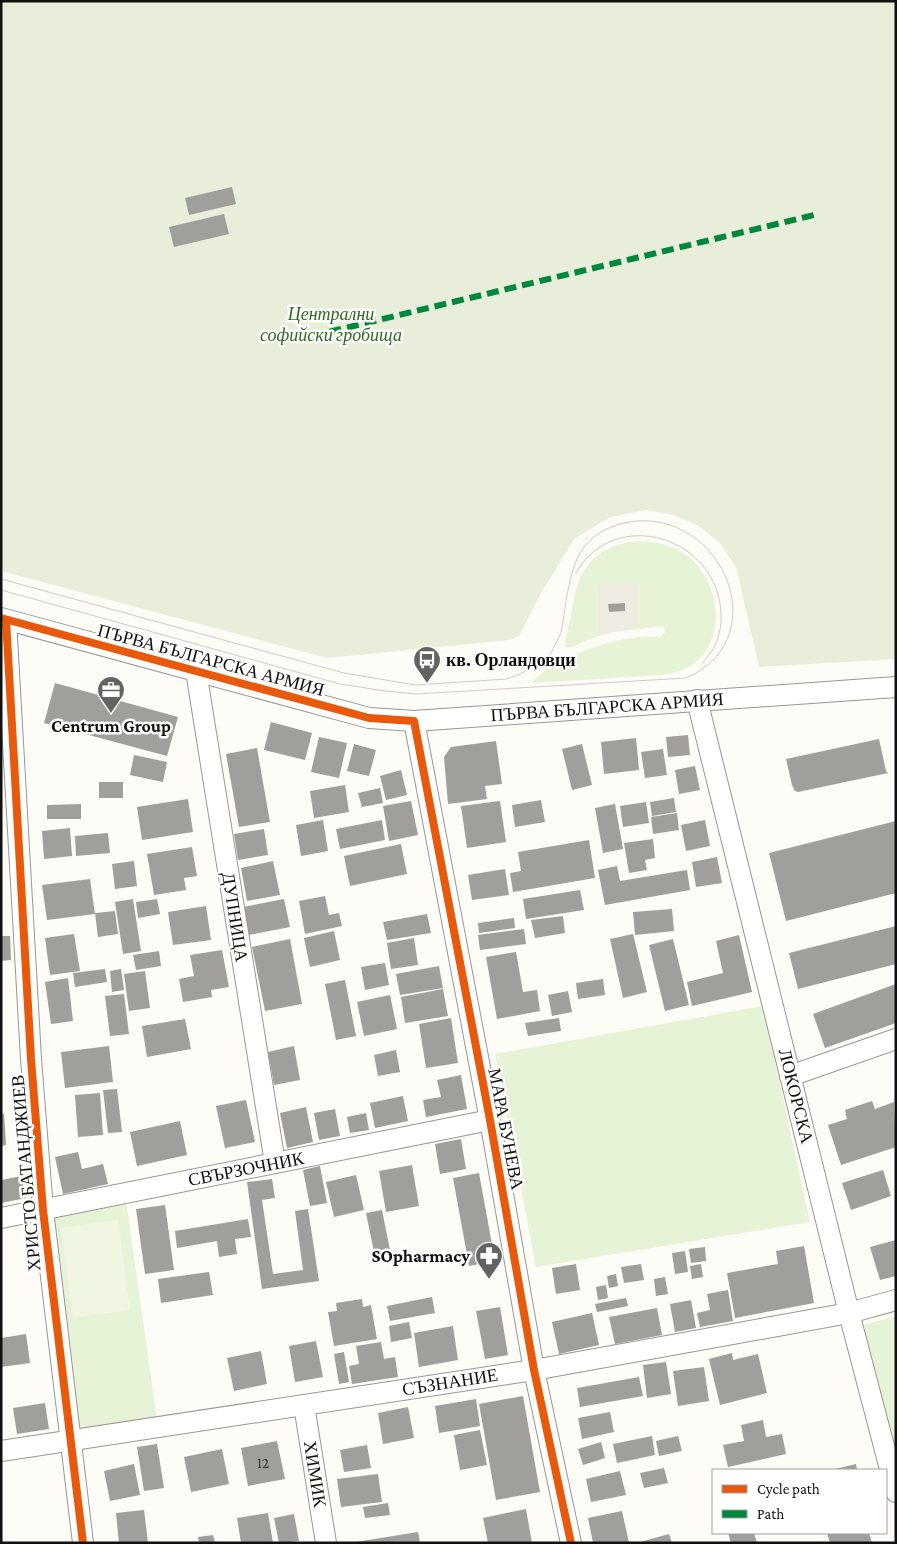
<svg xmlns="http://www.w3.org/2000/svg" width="897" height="1544" viewBox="0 0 897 1544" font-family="'Crimson Pro',serif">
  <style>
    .green { fill: #e7f3d7 }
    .cemetery { fill: #e9eedb }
    .pitch { fill: #f0f6e1 }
    .plaza { fill: #edebe2; fill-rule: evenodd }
    .building { fill: #a19f9c }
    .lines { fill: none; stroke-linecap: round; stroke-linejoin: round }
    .minor-casing { stroke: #979795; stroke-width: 22 }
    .minor { stroke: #fffffe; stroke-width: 20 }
    .tram { stroke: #d9c6c7; stroke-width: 1 }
    .quiet { stroke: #00873e; stroke-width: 6; stroke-dasharray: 12 6; stroke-linecap: butt }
    .cycleway-casing { stroke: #fff; stroke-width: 11 }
    .cycleway { stroke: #e8590c; stroke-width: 8 }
    .labels { text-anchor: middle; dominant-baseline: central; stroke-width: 5; stroke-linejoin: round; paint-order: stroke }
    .number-label { font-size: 15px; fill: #353434 }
    .park-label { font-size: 18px; font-style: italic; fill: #2f6b1f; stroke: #fff }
    .street-label { font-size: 18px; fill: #111; stroke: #fff }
    .poi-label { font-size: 18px; font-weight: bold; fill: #111; stroke: #fff; text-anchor: start }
  </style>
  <rect width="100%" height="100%" fill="#fdfcf7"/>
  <!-- green -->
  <g class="green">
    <path d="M638,541C655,541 672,545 686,555C720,580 729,639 692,665C683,671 673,673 663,675L531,683C538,677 545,670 552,666C583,649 626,634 661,637L665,632L663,626L638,629V584H597L598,636L571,647H565C565,637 569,626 571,616C577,571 590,547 638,541Z"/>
    <path d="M763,1006L810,1222L536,1267L495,1054Z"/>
    <path d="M125,1193L158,1427L71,1440L43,1210Z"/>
    <path d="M896,1316V1491L859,1326Z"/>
  </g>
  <!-- cemetery -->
  <path class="cemetery" d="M1,1H896V659L759,667L736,567L720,543L699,526L674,515L646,510L610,517L574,539L540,595L519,636L510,640L327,658L1,571Z"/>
  <!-- pitch -->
  <path class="pitch" d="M118,1220L130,1310L73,1318L61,1228Z"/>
  <!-- plaza -->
  <path class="plaza" d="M597,583L638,584V629L613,632L598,636ZM625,603V611L609,612L608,604Z"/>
  <!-- building -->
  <g class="building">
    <path d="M232,187L236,204L189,215L185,198Z"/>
    <path d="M224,214L229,234L174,247L169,227Z"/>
    <path d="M625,603V611L609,612L608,604Z"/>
    <path d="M55,683L178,717L167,756L44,723Z"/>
    <path d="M271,722L312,733L305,760L264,750Z"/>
    <path d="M688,735L690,755L668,757L666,737Z"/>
    <path d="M319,737L347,743L339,778L311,772Z"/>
    <path d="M636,738L639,770L604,774L601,742Z"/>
    <path d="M879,739L886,771L888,773L798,792L795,791L792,785L786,759Z"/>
    <path d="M496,741L502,784L485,786L487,799L448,804L444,757L451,747Z"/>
    <path d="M354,744L376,750L369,776L347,771Z"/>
    <path d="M582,744L592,785L572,790L562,749Z"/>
    <path d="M257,748L270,822L239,827L226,754Z"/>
    <path d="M663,749L667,775L645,778L641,752Z"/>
    <path d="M134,755L167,762L163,782L130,775Z"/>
    <path d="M695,766L700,790L679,794L675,770Z"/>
    <path d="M401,770L407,795L386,800L380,776Z"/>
    <rect x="99" y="782" width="24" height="16"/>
    <path d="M345,785L349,812L314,818L310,791Z"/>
    <path d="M380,788L383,803L362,807L358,793Z"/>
    <path d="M674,798L676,812L652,816L650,802Z"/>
    <path d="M188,799L193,832L142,840L137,807Z"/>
    <path d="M541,800L545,822L515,827L512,805Z"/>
    <path d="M411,801L418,835L389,841L383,806Z"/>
    <path d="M500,801L506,842L467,848L461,806Z"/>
    <path d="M646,802L649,823L623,827L620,806Z"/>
    <path d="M81,804V819H47V805Z"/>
    <path d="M615,804L623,849L603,853L595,808Z"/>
    <path d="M677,813L679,830L653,834L651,817Z"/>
    <path d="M323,820L328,851L301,856L296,825Z"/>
    <path d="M382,820L385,840L340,849L336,829Z"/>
    <path d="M705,820L710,846L686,851L681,825Z"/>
    <path d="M896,821V893L786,921L769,853Z"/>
    <path d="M70,828L72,856L44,859L42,831Z"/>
    <path d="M264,829L268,855L238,860L234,834Z"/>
    <path d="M108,833L110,853L76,856L75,836Z"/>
    <path d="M653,839L655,858L645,860L647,870L629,873L624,843Z"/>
    <path d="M589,840L595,878L513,892L510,873L521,871L518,852Z"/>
    <path d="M401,844L407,874L350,886L344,856Z"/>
    <path d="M192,847L197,876L184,878L186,890L154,895L147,854Z"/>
    <path d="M717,857L722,883L696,887L692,862Z"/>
    <path d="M134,861L137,886L115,889L112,864Z"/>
    <path d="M273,861L280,895L247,901L241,868Z"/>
    <path d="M617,866L620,881L687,870L690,890L605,905L598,870Z"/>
    <path d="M505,869L509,895L472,900L468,875Z"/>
    <path d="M90,879L95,914L47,920L42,885Z"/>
    <path d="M580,890L584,910L526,919L523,899Z"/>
    <path d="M325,896L329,915L339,913L342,926L305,934L299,901Z"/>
    <path d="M133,899L141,951L123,954L115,902Z"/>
    <path d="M157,899L160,914L138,918L136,902Z"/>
    <path d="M284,899L290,927L249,935L243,907Z"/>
    <path d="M206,906L211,940L173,945L168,912Z"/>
    <path d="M672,909L674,931L635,935L633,912Z"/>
    <path d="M115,911L118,934L98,937L95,913Z"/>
    <path d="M427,914L431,933L387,940L383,922Z"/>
    <path d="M563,916L565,933L535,938L531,920Z"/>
    <path d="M514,918L515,928L479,933L478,923Z"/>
    <path d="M896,926V964L798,989L789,953Z"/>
    <path d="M524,929L526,944L480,950L478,935Z"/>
    <path d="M334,931L340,960L310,967L304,938Z"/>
    <path d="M74,934L80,971L50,975L45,938Z"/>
    <path d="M633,934L647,992L623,998L610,939Z"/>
    <path d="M739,935L752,992L692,1006L687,982L723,973L716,941Z"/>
    <path d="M1,936H10L11,960L1,961Z"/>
    <path d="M414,938L418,965L391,969L387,943Z"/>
    <path d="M290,939L302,1004L265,1011L252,947Z"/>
    <path d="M673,939L689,1005L665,1011L649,945Z"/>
    <path d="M222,950L229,987L211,990L212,997L183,1002L179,979L194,976L190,955Z"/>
    <path d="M159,951L161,966L136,970L133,955Z"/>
    <path d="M516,952L523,992L537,990L540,1011L497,1019L486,957Z"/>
    <path d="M385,963L389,985L365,990L361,967Z"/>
    <path d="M439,966L443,988L400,995L396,974Z"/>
    <path d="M105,969L107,982L75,987L73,973Z"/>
    <path d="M121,969L124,990L112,992L110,971Z"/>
    <path d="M145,971L150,1008L129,1011L124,974Z"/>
    <path d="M68,978L73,1021L51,1024L45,982Z"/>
    <path d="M603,979L605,995L578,999L576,983Z"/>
    <path d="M345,980L356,1036L336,1040L325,984Z"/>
    <path d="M896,984V1023L825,1048L813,1014Z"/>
    <path d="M443,989L448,1016L405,1023L401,997Z"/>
    <path d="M568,991L572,1012L552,1016L548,995Z"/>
    <path d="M124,994L129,1034L110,1036L105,996Z"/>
    <path d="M390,995L397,1029L364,1036L357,1002Z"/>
    <path d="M451,1018L458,1063L426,1068L419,1024Z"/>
    <path d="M559,1018L561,1031L528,1036L525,1023Z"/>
    <path d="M185,1019L191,1049L147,1057L142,1026Z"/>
    <path d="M109,1046L113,1082L65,1088L61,1052Z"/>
    <path d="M294,1046L300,1080L274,1085L268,1052Z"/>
    <path d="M396,1050L400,1072L378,1076L374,1055Z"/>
    <path d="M461,1075L467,1109L426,1117L423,1100L441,1097L437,1080Z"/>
    <path d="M117,1089L122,1132L108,1133L103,1090Z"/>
    <path d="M100,1093L103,1135L78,1137L75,1095Z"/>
    <path d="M403,1096L408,1121L375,1128L370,1103Z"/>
    <path d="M246,1100L255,1142L225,1148L216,1106Z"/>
    <path d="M872,1101L875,1109L894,1102L896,1147L841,1165L828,1125L847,1119L845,1110Z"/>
    <path d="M306,1107L313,1142L287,1148L280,1113Z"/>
    <path d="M335,1109L340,1136L319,1140L314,1113Z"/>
    <path d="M366,1113L369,1130L350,1133L347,1117Z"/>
    <path d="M1,1114H4L6,1145L1,1146Z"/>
    <path d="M180,1121L187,1155L137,1166L130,1132Z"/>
    <path d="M461,1139L466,1169L440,1174L435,1144Z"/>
    <path d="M78,1152L82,1169L103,1164L108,1184L63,1194L55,1157Z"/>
    <path d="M412,1165L419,1206L386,1212L379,1171Z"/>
    <path d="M320,1166L327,1203L310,1206L303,1170Z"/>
    <path d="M883,1170L891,1196L851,1210L842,1183Z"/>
    <path d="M479,1173L495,1261L469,1266L453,1178Z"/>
    <path d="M356,1175L364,1210L334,1217L326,1182Z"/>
    <path d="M22,1176L26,1198L1,1203V1180Z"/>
    <path d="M272,1179L275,1198L262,1200L273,1274L303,1270L295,1211L308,1209L319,1281L262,1289L247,1182Z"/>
    <path d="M165,1205L174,1270L145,1274L136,1209Z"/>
    <path d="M382,1210L390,1250L374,1252L366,1213Z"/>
    <path d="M248,1219L251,1237L235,1239L237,1254L219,1257L217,1241L177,1248L175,1231Z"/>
    <path d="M896,1240V1276L880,1280L870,1247Z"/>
    <path d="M804,1246L814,1303L735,1318L727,1273L778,1264L776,1251Z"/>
    <path d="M705,1247L706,1261L691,1263L689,1249Z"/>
    <path d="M685,1251L688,1272L675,1274L672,1253Z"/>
    <path d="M576,1264L580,1290L556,1294L552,1268Z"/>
    <path d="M641,1264L644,1280L624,1283L621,1267Z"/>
    <path d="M701,1264L703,1277L692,1279L690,1266Z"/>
    <path d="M209,1272L213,1295L161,1303L158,1279Z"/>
    <path d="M616,1274L618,1286L609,1288L607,1276Z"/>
    <path d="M665,1277L668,1294L656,1296L654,1279Z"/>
    <path d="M606,1285L608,1298L598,1300L596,1287Z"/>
    <path d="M728,1290L733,1321L700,1327L697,1313L710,1310L707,1294Z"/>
    <path d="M432,1297L435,1313L390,1321L387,1306Z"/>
    <path d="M626,1298L628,1306L597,1312L595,1304Z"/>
    <path d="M362,1299L363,1307L371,1305L377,1339L334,1346L328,1312L337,1311L336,1303Z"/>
    <path d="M691,1300L696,1328L675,1332L670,1304Z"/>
    <path d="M500,1307L508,1355L485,1359L476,1311Z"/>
    <path d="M657,1308L662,1335L615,1344L609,1317Z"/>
    <path d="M592,1313L599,1345L559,1354L552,1322Z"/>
    <path d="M409,1322L412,1338L391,1342L389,1326Z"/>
    <path d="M453,1326L458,1360L419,1367L414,1333Z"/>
    <path d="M26,1334L30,1363L1,1367V1338Z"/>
    <path d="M316,1341L323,1377L295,1382L289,1346Z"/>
    <path d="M381,1342L384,1359L395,1357L398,1377L352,1384L349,1366L359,1364L356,1346Z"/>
    <path d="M261,1351L267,1384L234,1391L227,1358Z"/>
    <path d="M344,1352L349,1382L339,1384L334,1354Z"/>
    <path d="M732,1353L733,1360L758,1354L767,1393L720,1405L709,1359Z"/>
    <path d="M666,1362L671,1394L647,1398L643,1365Z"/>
    <path d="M704,1367L709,1401L678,1406L673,1371Z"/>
    <path d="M639,1377L643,1396L580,1407L577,1388Z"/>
    <path d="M523,1396L540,1492L496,1500L479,1404Z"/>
    <path d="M476,1399L480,1426L439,1433L435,1406Z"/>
    <path d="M45,1403L49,1429L17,1434L13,1408Z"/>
    <path d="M408,1407L414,1438L383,1444L378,1413Z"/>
    <path d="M610,1412L614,1432L582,1439L578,1418Z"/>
    <path d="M763,1420L766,1437L782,1434L786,1454L728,1467L723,1445L744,1441L741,1425Z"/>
    <path d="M480,1430L487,1465L460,1470L454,1435Z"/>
    <path d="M652,1436L655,1455L617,1463L613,1444Z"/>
    <path d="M678,1436L682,1451L659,1456L656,1441Z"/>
    <path d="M277,1441L285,1479L248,1486L241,1448Z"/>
    <path d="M601,1442L605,1458L583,1465L578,1449Z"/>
    <path d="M157,1444L164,1488L144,1491L137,1447Z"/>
    <path d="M367,1445L371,1468L344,1472L340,1450Z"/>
    <path d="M222,1449L229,1484L191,1492L184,1457Z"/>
    <path d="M134,1464L140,1495L110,1501L104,1471Z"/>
    <path d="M856,1464L857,1470H831Z"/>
    <path d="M664,1468L668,1483L644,1488L640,1473Z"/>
    <path d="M620,1471L626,1495L591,1502L586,1479Z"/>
    <path d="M378,1474L382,1502L341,1507L337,1479Z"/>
    <path d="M388,1503L390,1515L365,1518L363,1507Z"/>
    <path d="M526,1509L532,1543H488L483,1518Z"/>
    <path d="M144,1510L148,1543H119L116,1513Z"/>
    <path d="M622,1511L629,1543H593L588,1518Z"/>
    <path d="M268,1513L273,1543H241L237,1518Z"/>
    <path d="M294,1514L299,1541L279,1543L274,1518Z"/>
    <path d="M418,1532L420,1543H357L356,1542Z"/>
    <path d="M728,1533H754L757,1543H731Z"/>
    <path d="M827,1533H869L872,1543H830Z"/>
    <path d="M669,1534L672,1543H641L640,1542Z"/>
    <path d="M213,1535L215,1543H199L198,1537Z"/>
  </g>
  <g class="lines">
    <defs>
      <g id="minor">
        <path d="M1,618L369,718L414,721L896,687"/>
        <path d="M6,620L31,1059L43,1210L83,1543"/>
        <path d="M196,671L275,1163"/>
        <path d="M697,700L849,1313L896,1492"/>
        <path d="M414,721L490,1120L534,1370L571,1543"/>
        <path d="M790,1076L896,1039"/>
        <path d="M1,1218L490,1120"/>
        <path d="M304,1405L326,1543"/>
        <path d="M1,1451L534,1370L849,1313L896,1300"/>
      </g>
    </defs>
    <!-- minor casing -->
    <use href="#minor" class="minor-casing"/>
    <!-- minor -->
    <use href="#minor" class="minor"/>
    <!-- tram -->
    <g class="tram">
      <path d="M576,573C615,504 719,538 721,614C722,632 716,650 702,663"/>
      <path d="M1,579L344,673L415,685L507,679L520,674L541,662L551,653L561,633C565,612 568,577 577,559C585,541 602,529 620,524C716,498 782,636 686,678L416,694L385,691L340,684L1,590"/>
    </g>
    <!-- quiet -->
    <path class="quiet" d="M312,336L814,215"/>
    <defs>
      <g id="cycleway">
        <path d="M1,618L369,718L414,721L490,1120L534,1370L571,1543"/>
        <path d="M6,620L31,1059L43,1210L83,1543"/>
      </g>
    </defs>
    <!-- cycleway casing -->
    <use href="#cycleway" class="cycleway-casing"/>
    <!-- cycleway -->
    <use href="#cycleway" class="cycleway"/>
  </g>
  <!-- icons -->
  <defs>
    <symbol id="bus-pin" viewBox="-11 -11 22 30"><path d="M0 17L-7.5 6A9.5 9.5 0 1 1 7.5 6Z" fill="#646362" stroke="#fff"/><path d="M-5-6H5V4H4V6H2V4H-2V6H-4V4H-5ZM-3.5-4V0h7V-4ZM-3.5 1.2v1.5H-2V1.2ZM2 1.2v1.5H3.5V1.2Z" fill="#fff"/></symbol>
    <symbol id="office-pin" viewBox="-11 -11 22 30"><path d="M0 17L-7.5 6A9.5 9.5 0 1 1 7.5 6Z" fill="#646362" stroke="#fff"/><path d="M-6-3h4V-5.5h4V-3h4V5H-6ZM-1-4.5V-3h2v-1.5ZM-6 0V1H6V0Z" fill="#fff"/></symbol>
    <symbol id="pharmacy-pin" viewBox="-11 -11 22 30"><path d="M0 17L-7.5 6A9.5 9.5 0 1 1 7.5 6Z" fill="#646362" stroke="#fff"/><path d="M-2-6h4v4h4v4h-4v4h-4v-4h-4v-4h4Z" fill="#fff"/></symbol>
  </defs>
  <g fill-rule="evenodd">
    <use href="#bus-pin" x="411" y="644" width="32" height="43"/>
    <use href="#office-pin" x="95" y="674" width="32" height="43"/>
    <use href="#pharmacy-pin" x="473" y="1240" width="32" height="43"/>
  </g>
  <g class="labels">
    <!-- number labels -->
    <g class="number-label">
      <text x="263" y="1463">12</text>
    </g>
    <!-- park labels -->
    <g class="park-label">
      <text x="331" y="314">Централни<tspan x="331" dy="21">софийски гробища</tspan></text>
    </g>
    <!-- street labels -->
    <g class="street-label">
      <text transform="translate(211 660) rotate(15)">ПЪРВА БЪЛГАРСКА АРМИЯ</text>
      <text transform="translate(607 707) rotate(-4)">ПЪРВА БЪЛГАРСКА АРМИЯ</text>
      <text transform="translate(235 917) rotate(81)">ДУПНИЦА</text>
      <text transform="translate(796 1096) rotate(76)">ЛОКОРСКА</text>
      <text transform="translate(506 1129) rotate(79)">МАРА БУНЕВА</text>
      <text transform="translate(246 1169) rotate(-11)">СВЪРЗОЧНИК</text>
      <text transform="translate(26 1173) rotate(-95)">ХРИСТО БАТАНДЖИЕВ</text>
      <text transform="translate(450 1382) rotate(-9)">СЪЗНАНИЕ</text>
      <text transform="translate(315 1474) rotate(81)">ХИМИК</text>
    </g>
    <!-- poi labels -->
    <g class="poi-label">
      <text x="446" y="660">кв. Орландовци</text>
      <text x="111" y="726" text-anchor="middle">Centrum Group</text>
      <text x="470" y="1256" text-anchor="end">SOpharmacy</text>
    </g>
  </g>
  <!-- border -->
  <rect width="897" height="1544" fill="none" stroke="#111111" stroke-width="5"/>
  <!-- legend -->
  <rect x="712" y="1469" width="175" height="65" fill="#ffffff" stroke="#a0a0a0"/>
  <rect x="722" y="1485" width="25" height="8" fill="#e8590c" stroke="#a0a0a0"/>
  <text x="757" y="1494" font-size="15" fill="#111111">Cycle path</text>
  <rect x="722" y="1510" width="25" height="8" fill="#00873e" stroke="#a0a0a0"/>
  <text x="757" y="1519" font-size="15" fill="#111111">Path</text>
</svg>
